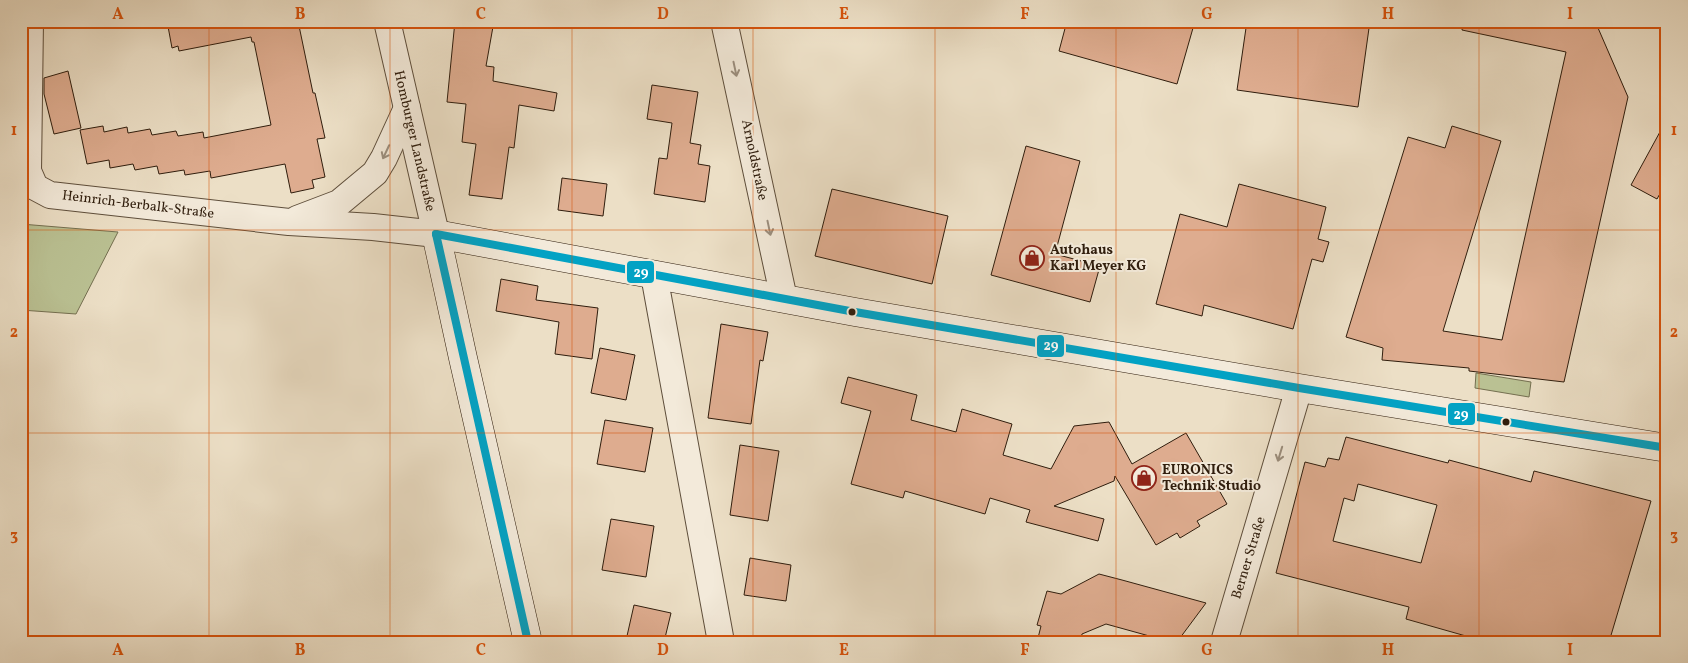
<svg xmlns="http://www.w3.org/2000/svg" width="1688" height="663" viewBox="0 0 1688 663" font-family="Vollkorn,serif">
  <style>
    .green { fill: #bac193; stroke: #746f50 }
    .building { fill: #deac8f; stroke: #2f1d0d; fill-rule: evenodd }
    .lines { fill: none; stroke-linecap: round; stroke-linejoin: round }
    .street-casing { stroke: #5e4e3b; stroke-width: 28 }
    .secondary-casing { stroke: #2f1d0d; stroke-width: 29 }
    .street { stroke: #f3eada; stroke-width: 26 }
    .secondary { stroke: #f3eada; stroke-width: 28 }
    .bus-1-casing { stroke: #f3eada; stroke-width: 11 }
    .bus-1 { stroke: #02a2c4; stroke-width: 8 }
    .oneway { stroke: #9b8e7e }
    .grid { fill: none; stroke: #d6530c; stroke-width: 1; stroke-opacity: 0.55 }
    .bus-dot { fill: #2f1d0d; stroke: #f3eada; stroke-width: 2 }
    .labels { text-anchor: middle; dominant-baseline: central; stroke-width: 4; stroke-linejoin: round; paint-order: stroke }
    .street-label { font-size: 14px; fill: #2f1d0d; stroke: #f3eada }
    .poi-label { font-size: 14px; font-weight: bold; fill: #2f1d0d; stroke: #f3eada; text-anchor: start }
    .line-badge { stroke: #f3eada; stroke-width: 2 }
    .badge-label { font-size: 14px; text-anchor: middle; font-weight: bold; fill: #fff }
    .neatline { fill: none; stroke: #d6530c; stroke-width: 2 }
    .grid-label { font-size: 16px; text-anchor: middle; font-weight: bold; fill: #d6530c }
  </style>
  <rect width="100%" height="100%" fill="#ecdfc6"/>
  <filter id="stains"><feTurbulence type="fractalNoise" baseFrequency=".004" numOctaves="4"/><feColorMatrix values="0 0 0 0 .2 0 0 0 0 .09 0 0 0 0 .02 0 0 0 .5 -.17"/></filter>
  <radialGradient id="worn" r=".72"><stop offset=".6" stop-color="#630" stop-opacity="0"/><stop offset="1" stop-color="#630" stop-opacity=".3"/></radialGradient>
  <!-- green -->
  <g class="green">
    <path d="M21,224L118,232L76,314L21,310Z"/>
    <path d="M1476,373L1531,382L1529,397L1475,388Z"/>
  </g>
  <!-- building -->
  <g class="building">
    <path d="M167,21H298L313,93H315L325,138L317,139L325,177L312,180L314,188L291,193L285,164L211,178L210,171L185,175L184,170L159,174L157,166L135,170L133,164L110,168L109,160L87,164L80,130L103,126L104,132L127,127L128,133L150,129L152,135L176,131L178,136L203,132L204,138L271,125L254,42H252L251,37L179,51L178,46L172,48Z"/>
    <path d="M455,21H494L486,66L494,67L493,81L557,93L554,111L519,105L514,148L509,147L502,199L469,195L476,144L462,142L466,104L447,102Z"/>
    <path d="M1067,21H1195L1177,84L1059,51Z"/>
    <path d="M1247,21H1370L1358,107L1237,90Z"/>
    <path d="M1463,21H1595L1628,97L1564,382L1469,371V368L1382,360L1383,348L1346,337L1408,137L1445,148L1452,126L1501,141L1443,331L1502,340L1566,52L1462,30Z"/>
    <path d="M68,71L81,128L54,134L44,94V78Z"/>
    <path d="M652,85L698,92L690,143L701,145L698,164L710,166L705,202L654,194L659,158L667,159L672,123L647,119Z"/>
    <path d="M1667,119V181L1657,199L1631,185Z"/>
    <path d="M1026,146L1080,161L1055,254L1100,266L1090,302L991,275Z"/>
    <path d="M562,178L607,184L603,216L558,210Z"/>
    <path d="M1239,184L1326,207L1318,239L1329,242L1323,262L1312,259L1293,329L1204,305L1202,316L1156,304L1180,214L1227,227Z"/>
    <path d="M832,189L948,216L932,284L815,256Z"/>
    <path d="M501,279L538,286L536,300L598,308L592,359L555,354L559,322L496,311Z"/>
    <path d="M721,324L768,332L763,361L760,360L751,424L708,418Z"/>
    <path d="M600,348L635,355L626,400L591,393Z"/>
    <path d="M848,377L917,395L911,420L956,432L962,409L1012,424L1003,455L1051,469L1074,426L1109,422L1132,464L1186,433L1227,504L1197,521L1200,526L1180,538L1177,533L1156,545L1115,476L1114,481L1054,506L1104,519L1098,541L1026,522L1030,510L990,498L985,514L905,491L903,498L851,484L871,411L841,403Z"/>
    <path d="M605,420L653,428L645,472L597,464Z"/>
    <path d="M1346,437L1448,463L1449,460L1531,482L1534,471L1651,501L1609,642H1487L1406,619L1409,607L1276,573L1305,462L1325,467L1328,458L1339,460ZM1358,484L1437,505L1421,563L1333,541L1344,498L1354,501Z"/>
    <path d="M740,445L779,451L768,521L730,515Z"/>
    <path d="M611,519L654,526L646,577L602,570Z"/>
    <path d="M750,558L791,565L786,601L744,595Z"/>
    <path d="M1099,574L1122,580L1206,603L1177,642H1171L1106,624L1082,634L1080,642H1037L1041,626L1037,625L1047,591L1061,594Z"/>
    <path d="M634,605L671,613L664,642H654L627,636Z"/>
  </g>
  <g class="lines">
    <defs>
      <g id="street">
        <path d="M30,21L28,171L35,187L50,195L289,222L373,227L436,234L387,21"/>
        <path d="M724,21L784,299"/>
        <path d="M297,219L339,203L375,173L384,158L407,108"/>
        <path d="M654,275L721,642"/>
        <path d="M1224,642L1299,388"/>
      </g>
      <path id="secondary" d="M528,642L463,358L436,234L855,312L1299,388L1667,448"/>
    </defs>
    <!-- street casing -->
    <use href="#street" class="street-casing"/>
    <!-- secondary casing -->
    <use href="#secondary" class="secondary-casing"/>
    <!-- street -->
    <use href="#street" class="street"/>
    <!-- secondary -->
    <use href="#secondary" class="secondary"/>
    <defs>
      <g id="bus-1">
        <path d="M436,234L855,312L1299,388L1667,448"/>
        <path d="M436,234L528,642"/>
      </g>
    </defs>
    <!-- bus-1 casing -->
    <use href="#bus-1" class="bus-1-casing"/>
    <!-- bus-1 -->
    <use href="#bus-1" class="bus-1"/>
  </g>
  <!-- one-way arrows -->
  <defs><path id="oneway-shaft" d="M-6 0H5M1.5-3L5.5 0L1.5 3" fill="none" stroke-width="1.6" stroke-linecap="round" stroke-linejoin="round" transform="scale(1.25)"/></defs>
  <g class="oneway">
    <use href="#oneway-shaft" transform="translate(735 69) rotate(78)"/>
    <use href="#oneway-shaft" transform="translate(386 152) rotate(115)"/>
    <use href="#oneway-shaft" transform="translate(769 228) rotate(78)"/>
    <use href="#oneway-shaft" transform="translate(1280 454) rotate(107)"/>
  </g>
  <!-- grid -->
  <path class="grid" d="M209,21V642M390,21V642M572,21V642M753,21V642M935,21V642M1116,21V642M1298,21V642M1479,21V642M21,230H1667M21,433H1667"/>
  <!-- icons -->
  <defs>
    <symbol id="shop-ring" viewBox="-11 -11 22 22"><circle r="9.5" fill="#f3eada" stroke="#8f2418" stroke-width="1.5"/><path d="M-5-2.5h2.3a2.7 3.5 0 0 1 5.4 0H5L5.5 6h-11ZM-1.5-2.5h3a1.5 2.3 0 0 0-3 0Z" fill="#8f2418"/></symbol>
  </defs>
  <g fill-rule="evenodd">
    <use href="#shop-ring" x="1018" y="244" width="28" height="28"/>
    <use href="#shop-ring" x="1130" y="464" width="28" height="28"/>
  </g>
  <!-- markers -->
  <g class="bus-dot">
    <circle cx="852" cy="312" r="4.5"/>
    <circle cx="1506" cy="422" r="4.5"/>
  </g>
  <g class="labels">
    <!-- street labels -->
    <g class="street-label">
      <text transform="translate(414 141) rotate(77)">Homburger Landstraße</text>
      <text transform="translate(754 160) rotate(78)">Arnoldstraße</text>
      <text transform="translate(138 205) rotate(7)">Heinrich-Berbalk-Straße</text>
      <text transform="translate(1249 558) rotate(-73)">Berner Straße</text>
    </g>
    <!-- poi labels -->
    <g class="poi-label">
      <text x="1050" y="250">Autohaus<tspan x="1050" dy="16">Karl Meyer KG</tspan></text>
      <text x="1162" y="470">EURONICS<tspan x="1162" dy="16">Technik Studio</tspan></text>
    </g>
  </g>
  <g class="line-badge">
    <rect x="626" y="260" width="29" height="24" rx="5" fill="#02a2c4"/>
    <rect x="1036" y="334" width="29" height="24" rx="5" fill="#02a2c4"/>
    <rect x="1447" y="402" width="29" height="24" rx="5" fill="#02a2c4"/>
  </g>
  <g class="badge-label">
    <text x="641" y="277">29</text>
    <text x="1051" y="350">29</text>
    <text x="1461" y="419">29</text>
  </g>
  <!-- margin -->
  <rect width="1688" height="663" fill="none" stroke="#ecdfc6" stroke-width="55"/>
  <rect x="28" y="28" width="1632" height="608" class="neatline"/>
  <g class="grid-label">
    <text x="118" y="19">A</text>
    <text x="300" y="19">B</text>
    <text x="481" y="19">C</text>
    <text x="663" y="19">D</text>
    <text x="844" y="19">E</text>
    <text x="1025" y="19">F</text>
    <text x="1207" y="19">G</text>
    <text x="1388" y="19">H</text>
    <text x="1570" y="19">I</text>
    <text x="14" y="135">1</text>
    <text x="1674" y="135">1</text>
    <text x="14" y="337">2</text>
    <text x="1674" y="337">2</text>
    <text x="14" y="540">3</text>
    <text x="1674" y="540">3</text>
    <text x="118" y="655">A</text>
    <text x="300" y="655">B</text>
    <text x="481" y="655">C</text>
    <text x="663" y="655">D</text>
    <text x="844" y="655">E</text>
    <text x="1025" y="655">F</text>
    <text x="1207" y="655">G</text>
    <text x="1388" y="655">H</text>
    <text x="1570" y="655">I</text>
  </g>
  <rect width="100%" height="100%" filter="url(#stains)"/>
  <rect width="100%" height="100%" fill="url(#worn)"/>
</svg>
